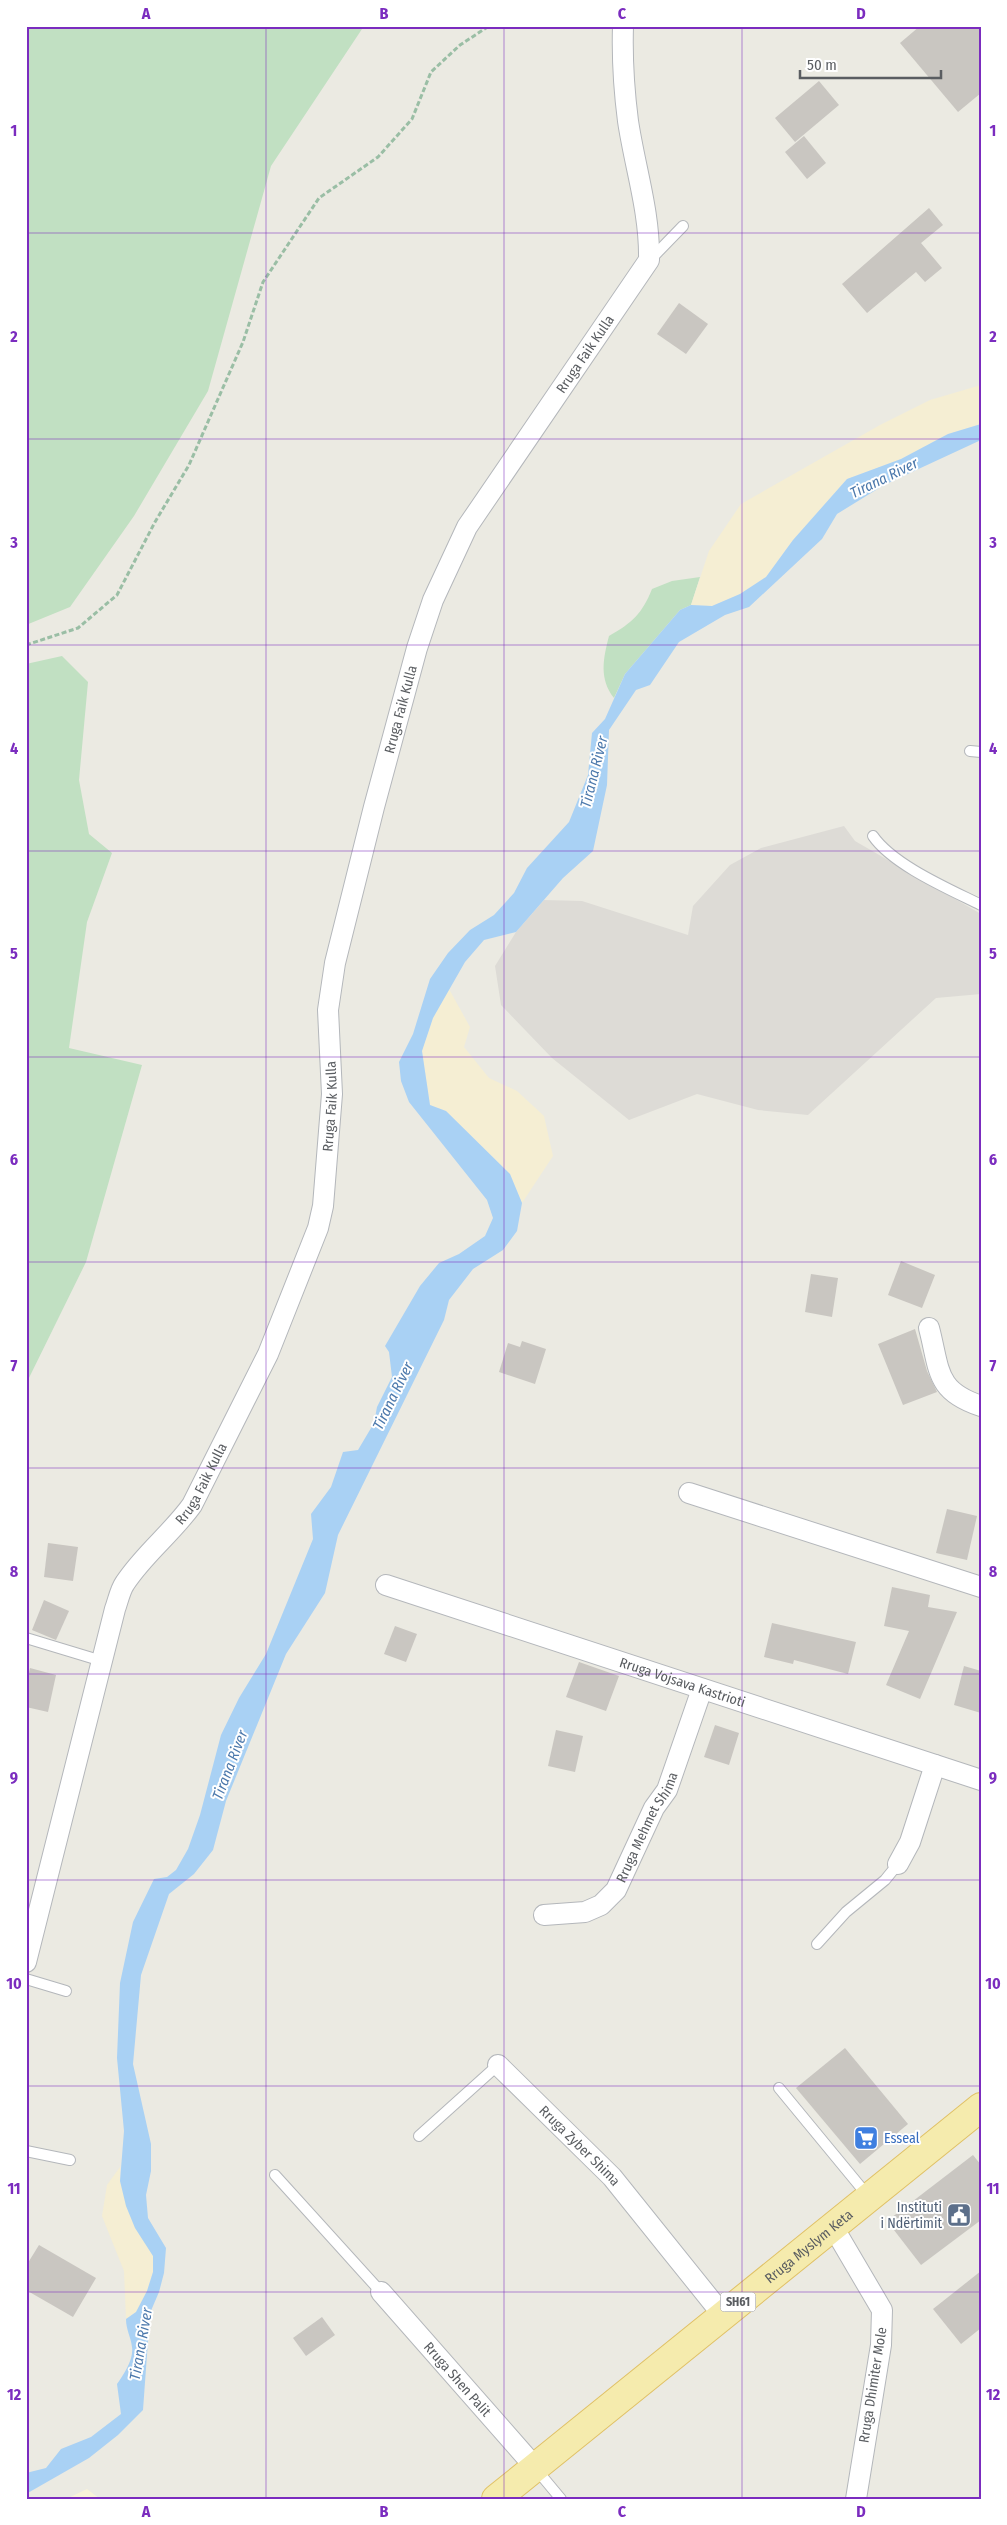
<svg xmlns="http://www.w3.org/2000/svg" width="1007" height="2525" viewBox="0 0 1007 2525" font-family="'Fira Sans Condensed',sans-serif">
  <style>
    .commercial { fill: #f9f3d9 }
    .industrial { fill: #dddbd6 }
    .green { fill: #c1e0c2 }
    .sand { fill: #f5eed3 }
    .water { fill: #a9d1f4 }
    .building { fill: #c9c6c1 }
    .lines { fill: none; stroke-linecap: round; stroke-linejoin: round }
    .service-casing { stroke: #b4b7bb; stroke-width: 12 }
    .minor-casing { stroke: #b4b7bb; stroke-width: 22 }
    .primary-casing { stroke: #e0c166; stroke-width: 30 }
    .path { stroke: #9abea5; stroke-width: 3; stroke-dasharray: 5 2.5; stroke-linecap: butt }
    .service { stroke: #fff; stroke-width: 10 }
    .minor { stroke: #fff; stroke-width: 20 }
    .primary { stroke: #f5ebad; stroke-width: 28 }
    .grid { fill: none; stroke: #7b2cbf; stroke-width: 1; stroke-opacity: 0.55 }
    .labels { text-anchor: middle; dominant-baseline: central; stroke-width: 4; stroke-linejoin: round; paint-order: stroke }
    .shield { fill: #fff; stroke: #8c8e90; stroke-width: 1 }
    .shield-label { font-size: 12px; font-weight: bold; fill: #5a5d61 }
    .street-label { font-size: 14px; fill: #5a5d61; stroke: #fff }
    .shop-label { font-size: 14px; fill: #366cbe; stroke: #fff; text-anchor: start }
    .service-label { font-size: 14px; fill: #4e5e75; stroke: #fff; text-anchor: end }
    .water-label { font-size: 15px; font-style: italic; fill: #4c79ac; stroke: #fff }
    .neatline { fill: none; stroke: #7b2cbf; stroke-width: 2 }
    .grid-label { font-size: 16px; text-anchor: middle; font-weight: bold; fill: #7b2cbf }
  </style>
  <rect width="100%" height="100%" fill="#ebeae2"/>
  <!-- commercial -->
  <path class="commercial" d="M87,2489L100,2499H66Z"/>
  <!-- industrial -->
  <path class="industrial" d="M844,826L855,841L981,914V994L936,998L808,1115L758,1110L697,1094L629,1120L552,1058L501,1005L495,966L516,932L544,900L582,901L688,935L693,906L730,865L761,848Z"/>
  <!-- green -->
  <g class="green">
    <path d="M26,26H364L271,166L208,391L134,516L70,607L26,625Z"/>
    <path d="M700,577L691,605L680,610L625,674L614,698C599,679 603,659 609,636C632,623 642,614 652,589L672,581Z"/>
    <path d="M62,656L88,682L79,780L89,834L112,853L87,922L69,1048L142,1065L86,1262L26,1384V664Z"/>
  </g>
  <!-- sand -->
  <g class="sand">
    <path d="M981,385V424L948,434L901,459L847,479L793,540L766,577L740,594L712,606L691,605L709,551L741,504L880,425L930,400Z"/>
    <path d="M449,989L470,1027L464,1047L489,1078L517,1091L544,1116L553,1156L522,1203L510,1174L446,1111L430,1105L422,1051L433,1018Z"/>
    <path d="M120,2167V2181L153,2256V2272L147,2291L136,2312L126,2319L124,2271L102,2216L107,2185Z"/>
  </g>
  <!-- water -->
  <path class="water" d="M981,424V440L884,485L837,514L822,539L749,607L725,615L679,642L650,685L636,690L609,730L607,785L593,851L563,878L516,932L484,940L465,962L433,1018L422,1051L430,1105L446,1111L510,1174L522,1203L517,1231L503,1250L473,1269L449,1300L444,1320L338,1535L325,1593L286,1654L226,1801L213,1850L194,1874L169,1894L141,1975L133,2064L151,2144V2171L146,2195L148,2218L166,2248L164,2273L159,2292L150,2313L143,2410L118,2435L89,2458L26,2494V2473L46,2468L61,2449L91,2437L121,2414L117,2384C124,2374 134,2359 132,2347C131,2337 126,2330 126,2319L136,2312L147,2291L153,2272V2256L135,2228L126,2206L120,2181L124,2131L117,2058L120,1983L133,1922L154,1879L167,1877L176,1870L188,1849L200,1815L221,1735L239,1698L266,1654L313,1539L311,1514L331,1487L343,1452L358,1450L374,1423L377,1407L392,1377L389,1352L385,1346L420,1286L439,1263L459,1254L485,1236L493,1218L487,1200L409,1102L401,1081L399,1062L413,1034L430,979L448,953L470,930L494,915L514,893L527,868L569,822L588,775L592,733L605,719L625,674L680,610L691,605L712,606L740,594L766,577L793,540L847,479L901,459L948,434Z"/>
  <!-- building -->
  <g class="building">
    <path d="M920,26H981V93L958,112L900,43Z"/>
    <path d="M819,81L839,105L795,142L775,118Z"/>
    <path d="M804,136L826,163L807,179L785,152Z"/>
    <path d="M929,208L943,225L921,243L942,268L925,282L916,272L867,313L842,284Z"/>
    <path d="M679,303L708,324L686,354L657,334Z"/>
    <path d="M901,1261L935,1275L922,1308L888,1295Z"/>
    <path d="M811,1274L838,1278L832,1317L805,1312Z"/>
    <path d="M915,1329L927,1371L937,1392L903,1405L878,1344Z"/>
    <path d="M522,1341L546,1349L535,1384L499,1372L508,1343L520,1347Z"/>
    <path d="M947,1509L977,1516L967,1560L936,1553Z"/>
    <path d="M48,1543L78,1547L73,1581L44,1577Z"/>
    <path d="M892,1587L930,1595L928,1607L957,1612L920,1699L886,1685L909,1631L884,1626Z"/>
    <path d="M44,1600L69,1611L56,1640L32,1630Z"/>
    <path d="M772,1623L856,1642L848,1674L794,1660L793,1664L764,1657Z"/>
    <path d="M395,1626L417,1634L406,1662L384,1654Z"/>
    <path d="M579,1662L619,1676L606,1711L566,1697Z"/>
    <path d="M964,1666L981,1671V1713L954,1705Z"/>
    <path d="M30,1668L56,1675L48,1712L26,1707V1685Z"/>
    <path d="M715,1725L739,1733L729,1765L704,1757Z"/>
    <path d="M556,1730L583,1736L575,1772L548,1766Z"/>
    <path d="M845,2048L908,2124L860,2164L796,2088Z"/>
    <path d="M973,2155L981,2165V2220L921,2265L887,2221Z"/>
    <path d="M39,2245L96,2278L73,2317L26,2290V2266Z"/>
    <path d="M981,2271V2328L961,2344L933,2309Z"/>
    <path d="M322,2317L335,2335L306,2356L293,2338Z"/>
  </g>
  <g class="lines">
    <defs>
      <g id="service">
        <path d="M650,260L683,226"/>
        <path d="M970,751L981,752"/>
        <path d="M873,836C893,865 949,889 981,905"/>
        <path d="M26,1638L102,1661"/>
        <path d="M817,1944L846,1912L885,1880L898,1864"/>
        <path d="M26,1979L66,1991"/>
        <path d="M779,2088L868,2196"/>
        <path d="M419,2136L498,2065"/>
        <path d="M26,2151L70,2160"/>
        <path d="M275,2175L381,2292"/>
        <path d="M536,2469L561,2499"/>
      </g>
      <g id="minor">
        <path d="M929,1328C940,1370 935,1391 981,1406"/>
        <path d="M689,1493L981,1587"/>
        <path id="s1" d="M386,1585L981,1780"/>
        <path d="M898,1864L910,1842L935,1765"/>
        <path id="s2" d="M544,1915L585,1912L601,1905L616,1890L654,1808L667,1790L702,1689"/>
        <path id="s3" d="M26,1962L115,1609C118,1601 120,1590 125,1583C144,1554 172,1533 192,1505L268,1354L318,1228L323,1206L332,1094L328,1010L335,963L374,807L417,648L433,600L467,527L649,260C650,212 635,168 628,121C624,90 622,58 623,26"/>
        <path id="s4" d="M498,2065L612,2177L722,2314"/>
        <path d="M832,2225L882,2310L881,2345L856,2499"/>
        <path id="s5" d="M381,2292L534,2466"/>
      </g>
      <g id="primary">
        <path id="s6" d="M496,2499L981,2107"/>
      </g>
    </defs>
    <!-- service casing -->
    <use href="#service" class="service-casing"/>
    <!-- minor casing -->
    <use href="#minor" class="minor-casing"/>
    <!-- primary casing -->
    <use href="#primary" class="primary-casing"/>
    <!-- path -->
    <path class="path" d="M26,645L78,628L117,595L155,522L189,465L243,342L263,282L319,198L378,157L412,119L431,72L460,45L489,26"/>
    <!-- service -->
    <use href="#service" class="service"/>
    <!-- minor -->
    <use href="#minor" class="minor"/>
    <!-- primary -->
    <use href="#primary" class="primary"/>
  </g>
  <!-- grid -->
  <path class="grid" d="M266,26V2499M504,26V2499M742,26V2499M26,233H981M26,439H981M26,645H981M26,851H981M26,1057H981M26,1262H981M26,1468H981M26,1674H981M26,1880H981M26,2086H981M26,2292H981"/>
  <!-- icons -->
  <defs>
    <symbol id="supermarket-square" viewBox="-11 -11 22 22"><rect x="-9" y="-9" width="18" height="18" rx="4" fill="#3f7fe0" stroke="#fff"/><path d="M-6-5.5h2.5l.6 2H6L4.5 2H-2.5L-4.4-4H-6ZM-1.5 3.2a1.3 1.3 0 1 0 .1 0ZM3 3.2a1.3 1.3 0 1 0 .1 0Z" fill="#fff"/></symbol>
    <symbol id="civic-square" viewBox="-11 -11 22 22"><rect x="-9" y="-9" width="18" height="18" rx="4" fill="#5c6f8a" stroke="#fff"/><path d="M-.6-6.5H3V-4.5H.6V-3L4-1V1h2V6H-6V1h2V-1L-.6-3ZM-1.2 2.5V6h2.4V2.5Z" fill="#fff"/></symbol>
  </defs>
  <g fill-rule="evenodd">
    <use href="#supermarket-square" x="852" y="2124" width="28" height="28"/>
    <use href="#civic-square" x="945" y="2201" width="28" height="28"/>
  </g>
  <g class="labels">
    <!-- shield labels -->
    <rect class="shield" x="720.5" y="2292.5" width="35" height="19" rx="4"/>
    <g class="shield-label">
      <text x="738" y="2302">SH61</text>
    </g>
    <!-- street labels -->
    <g class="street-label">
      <text stroke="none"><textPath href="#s3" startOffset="1732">Rruga Faik Kulla</textPath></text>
      <text stroke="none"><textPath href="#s3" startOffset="1328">Rruga Faik Kulla</textPath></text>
      <text stroke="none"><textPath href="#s3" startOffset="922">Rruga Faik Kulla</textPath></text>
      <text stroke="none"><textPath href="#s3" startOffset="518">Rruga Faik Kulla</textPath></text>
      <text stroke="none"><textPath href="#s1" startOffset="312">Rruga Vojsava Kastrioti</textPath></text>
      <text stroke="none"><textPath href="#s2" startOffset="150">Rruga Mehmet Shima</textPath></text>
      <text stroke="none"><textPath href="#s4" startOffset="115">Rruga Zyber Shima</textPath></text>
      <text stroke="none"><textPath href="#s6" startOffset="402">Rruga Myslym Keta</textPath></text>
      <text stroke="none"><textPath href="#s5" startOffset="116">Rruga Shen Palit</textPath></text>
      <text transform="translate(873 2385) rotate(-81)">Rruga Dhimiter Mole</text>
    </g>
    <!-- shop labels -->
    <g class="shop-label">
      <text x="884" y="2138">Esseal</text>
    </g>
    <!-- service labels -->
    <g class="service-label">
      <text x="942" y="2207">Instituti<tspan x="942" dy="16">i Ndërtimit</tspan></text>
    </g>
    <!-- water labels -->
    <g class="water-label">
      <text transform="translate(884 478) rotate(-26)">Tirana River</text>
      <text transform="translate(594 772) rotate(-76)">Tirana River</text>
      <text transform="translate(393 1396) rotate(-64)">Tirana River</text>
      <text transform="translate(230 1765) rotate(-69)">Tirana River</text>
      <text transform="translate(141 2344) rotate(-80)">Tirana River</text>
    </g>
  </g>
  <!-- border -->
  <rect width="1007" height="2525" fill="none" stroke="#ffffff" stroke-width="55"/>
  <!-- scale -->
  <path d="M800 70v8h141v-8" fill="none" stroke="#5a5d61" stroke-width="2.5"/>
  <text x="807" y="70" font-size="15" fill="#5a5d61" stroke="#ffffff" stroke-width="4" paint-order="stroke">50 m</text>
  <rect x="28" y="28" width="952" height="2470" class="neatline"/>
  <g class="grid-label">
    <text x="146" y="19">A</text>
    <text x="384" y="19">B</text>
    <text x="622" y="19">C</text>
    <text x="861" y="19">D</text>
    <text x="14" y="136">1</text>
    <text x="993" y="136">1</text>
    <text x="14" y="342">2</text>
    <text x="993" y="342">2</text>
    <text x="14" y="548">3</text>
    <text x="993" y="548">3</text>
    <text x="14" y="754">4</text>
    <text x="993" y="754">4</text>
    <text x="14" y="959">5</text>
    <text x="993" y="959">5</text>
    <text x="14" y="1165">6</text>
    <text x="993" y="1165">6</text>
    <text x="14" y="1371">7</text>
    <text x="993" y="1371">7</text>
    <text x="14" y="1577">8</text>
    <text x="993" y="1577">8</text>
    <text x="14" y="1783">9</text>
    <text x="993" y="1783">9</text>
    <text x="14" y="1989">10</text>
    <text x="993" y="1989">10</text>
    <text x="14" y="2194">11</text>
    <text x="993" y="2194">11</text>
    <text x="14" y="2400">12</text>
    <text x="993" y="2400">12</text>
    <text x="146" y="2517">A</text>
    <text x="384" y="2517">B</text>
    <text x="622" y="2517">C</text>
    <text x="861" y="2517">D</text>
  </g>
</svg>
